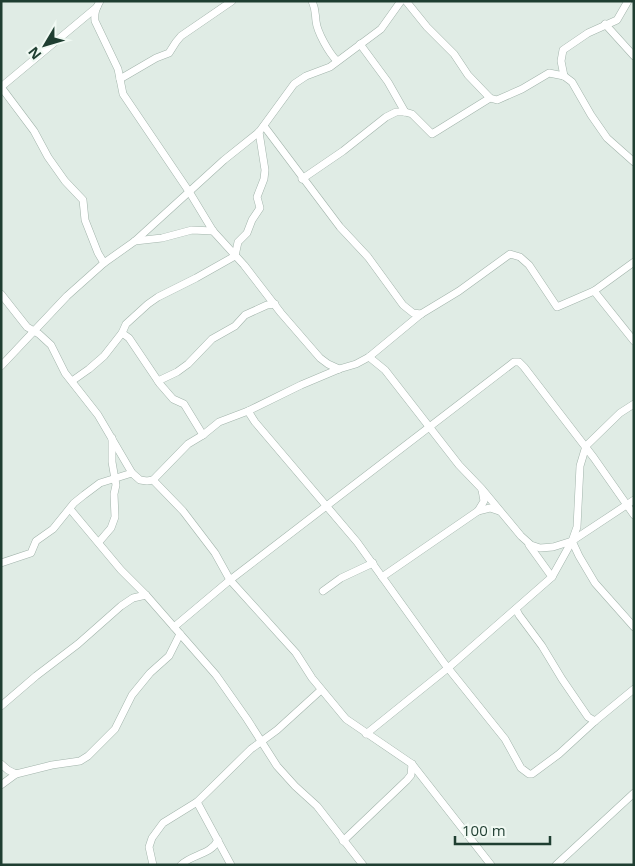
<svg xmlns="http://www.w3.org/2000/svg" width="635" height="866" viewBox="0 0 635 866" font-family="'Open Sans',sans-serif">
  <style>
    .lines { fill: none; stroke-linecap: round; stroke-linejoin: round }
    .minor-casing { stroke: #a2b4ab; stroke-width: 8 }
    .minor { stroke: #fff; stroke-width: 7 }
  </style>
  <rect width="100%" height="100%" fill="#e0ece5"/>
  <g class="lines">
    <defs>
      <g id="minor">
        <path d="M100,1C96,8 94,13 95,21L118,69L123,94L190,193L213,231L244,265L281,313L320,358L328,364L339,369"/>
        <path d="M312,1C316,10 315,13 316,21C317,32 329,53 337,61"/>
        <path d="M406,1L427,27L454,54L468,75L490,98L497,100L522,89L549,73L564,76L572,82L591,115L607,138L634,162"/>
        <path d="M605,24L634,56"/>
        <path d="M360,44L388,82L405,112"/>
        <path d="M564,76L561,61L563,50L588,33L617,20L628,1"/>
        <path d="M120,79L156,58L169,53L176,42L181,36L232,1"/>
        <path d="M1,87L34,131L48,157L65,181L83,200L85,220L98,253L104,263"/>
        <path d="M1,87L97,7"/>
        <path d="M264,126L340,227L368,257L403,305L413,313L421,314"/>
        <path d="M302,179L343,151L386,117L396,112H405L412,114L432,134L490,98"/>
        <path d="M135,241L162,238L192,230L213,231"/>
        <path d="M594,291L634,341"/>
        <path d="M1,294L27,327L39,334L51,345L65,373L98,415L132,473L140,480L147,481L153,480L188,444L203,435L219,422L248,411L301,385L339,369L356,364L369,357L421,314L459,291L510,254L520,257L529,265L557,307L594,291L634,262"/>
        <path d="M122,333L129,338L160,384L173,399L184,404L203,435"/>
        <path d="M369,357L385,370L459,465L482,489L521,536L531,545L540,548L553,547L572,541L634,500"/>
        <path d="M1,366L67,296L104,263L135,241L224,160L259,132L294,84L306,76L330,67L381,29L401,1"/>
        <path d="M72,381L89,369L104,356L122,333L126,324L148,304L158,297L196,278L235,256L238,242L247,233L252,220L260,208L257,197L264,179L265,170L259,132"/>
        <path d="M158,381L177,372L188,364L212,339L235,326L245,315L267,305L275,304"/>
        <path d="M248,411L255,422L357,542L444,663L505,739L521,768L529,774H532L559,754L595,721L634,689"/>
        <path d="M153,480L183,511L215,553L230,580L296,653L312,678L346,719L412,764L491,865"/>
        <path d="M70,509L121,570L146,595L216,675L247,719L277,766L295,786L317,806L363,865"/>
        <path d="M478,511L484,501L482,490"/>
        <path d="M572,541L579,556L595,583L634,627"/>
        <path d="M99,542L111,528L115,517L114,494L116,485L112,462V438"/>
        <path d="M529,545L552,577"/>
        <path d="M1,563L31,553L36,541L53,529L74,503L84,495L100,483L132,473"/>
        <path d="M382,577L478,511L490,508L499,511"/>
        <path d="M323,591L341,578L373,563"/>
        <path d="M516,609L519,615L542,646L562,679L588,717L595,721"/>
        <path d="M174,627L230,580L514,362H519L524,367L594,458L634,515"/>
        <path d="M1,706L36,676L78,644L121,606L133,598L146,595"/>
        <path d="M366,734L448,668L552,577L572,541L577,527L580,466L586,446L620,413L634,404"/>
        <path d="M1,764L8,770L16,774L52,765L80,761L88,756L115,729L132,695L150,673L169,656L180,634"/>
        <path d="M1,785L16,774"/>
        <path d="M197,802L231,865"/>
        <path d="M343,841L407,780L411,775L412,764"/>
        <path d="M153,865L149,847L152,838L163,823L197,802L251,749L277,730L321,690"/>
        <path d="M181,865C192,854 211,855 218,840"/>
        <path d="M556,865L634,793"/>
      </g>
    </defs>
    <!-- minor casing -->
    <use href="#minor" class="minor-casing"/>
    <!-- minor -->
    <use href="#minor" class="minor"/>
  </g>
  <!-- border -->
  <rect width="635" height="866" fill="none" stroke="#1f3e31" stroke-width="5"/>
  <!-- north arrow -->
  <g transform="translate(45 45) rotate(232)" stroke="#f0f9f3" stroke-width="4" paint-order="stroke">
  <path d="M0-4L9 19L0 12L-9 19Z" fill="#1f3e31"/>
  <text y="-8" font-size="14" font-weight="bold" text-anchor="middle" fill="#1f3e31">N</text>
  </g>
  <!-- scale -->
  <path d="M455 836v8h95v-8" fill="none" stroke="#1f3e31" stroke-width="2.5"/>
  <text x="462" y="836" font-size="15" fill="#1f3e31" stroke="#f0f9f3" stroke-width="4" paint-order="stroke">100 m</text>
</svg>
